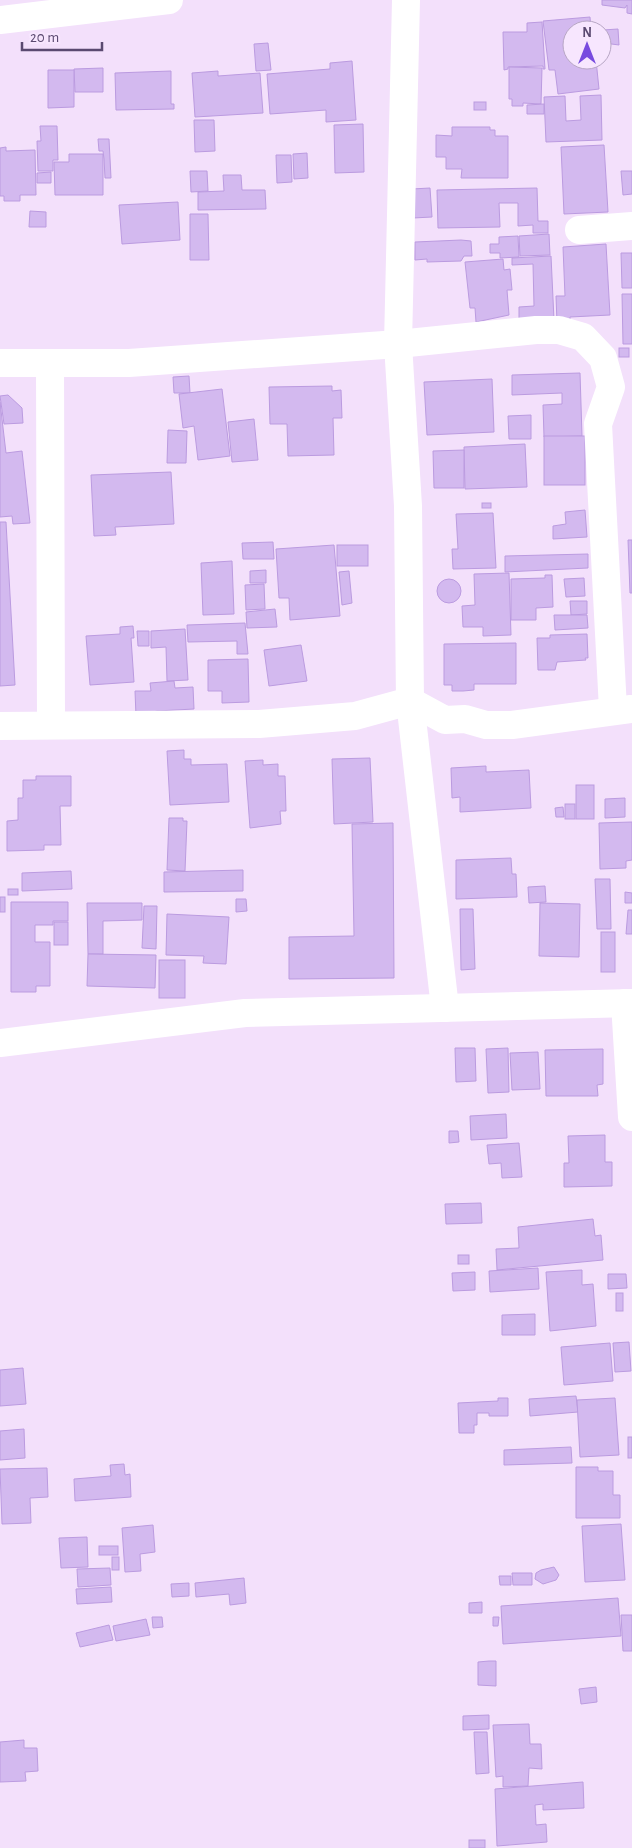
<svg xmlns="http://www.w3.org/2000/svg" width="632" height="1848" viewBox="0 0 632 1848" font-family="'Alegreya Sans',sans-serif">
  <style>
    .building { fill: #d3b9ef; stroke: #bb9be0 }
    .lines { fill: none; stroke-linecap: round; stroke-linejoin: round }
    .minor { stroke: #fff; stroke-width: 28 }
  </style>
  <rect width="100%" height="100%" fill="#f3e0fb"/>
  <!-- building -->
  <g class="building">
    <path d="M602,0H632V14L627,13V5L625,8L602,5Z"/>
    <path d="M590,17L591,30H572V60H596L599,89L558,94L555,70H549L543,21Z"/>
    <path d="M542,22L545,69H543V66L508,67V69L504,70L503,32H527V23Z"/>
    <path d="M618,29L619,45L604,43L603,30Z"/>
    <path d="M268,43L271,70L256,71L254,44Z"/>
    <path d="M352,61L356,120L326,122V110L270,114L267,74L330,69V63Z"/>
    <path d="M509,67L542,68L541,104L523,103V106H512V99H509Z"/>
    <path d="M103,68V92H75L74,69Z"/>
    <path d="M48,70H74V107L48,108Z"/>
    <path d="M171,71V104H174V109L116,110L115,73Z"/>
    <path d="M218,71V76L260,73L263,113L195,117L192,73Z"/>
    <path d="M601,95L602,140L546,142L544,97L565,96L566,121L581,120L580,96Z"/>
    <rect x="474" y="102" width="12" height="8"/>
    <path d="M544,104V114H527V105Z"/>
    <path d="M194,120H214L215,151L195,152Z"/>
    <path d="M363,124L364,172L335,173L334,125Z"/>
    <path d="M40,126H57L58,160H53V171H38L37,141H41Z"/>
    <path d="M452,127H490V130H495V136H508V178H461L462,169H446V157H436V135L452,136Z"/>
    <path d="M98,139H109L111,178H105L104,159L103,151H99Z"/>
    <path d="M604,145L608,212L564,214L561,147Z"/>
    <path d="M6,147V151L35,150L36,195H20V201H4V196H0V148Z"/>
    <path d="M307,153L308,178L294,179L293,154Z"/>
    <path d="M69,154H103V195H55L54,162H69Z"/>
    <path d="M276,155H291L292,182L277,183Z"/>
    <path d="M190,171H207L208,191L191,192Z"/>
    <path d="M621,171H632V194L623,195Z"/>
    <path d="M51,172V183H37V173Z"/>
    <path d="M223,175H241L242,190H265L266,209L198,210V192L224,191Z"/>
    <path d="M430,188L432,217L413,218L412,189Z"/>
    <path d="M537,188L538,221H548V233H533V225L518,226V203H499L500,227L438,228L437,190Z"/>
    <path d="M178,202L180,240L122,244L119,205Z"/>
    <path d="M30,211L46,212V227H29Z"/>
    <path d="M190,214H208L209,260H190Z"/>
    <path d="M549,234L550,255L520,256L519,236Z"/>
    <path d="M518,236L519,257L500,258V253H490V244H499V237Z"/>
    <path d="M461,240L471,241L472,256H464L461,261L427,262V259L415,260V242Z"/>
    <path d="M606,244L610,315L570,317V322L557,323L556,296H565L563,247Z"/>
    <path d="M621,253H632V288H622Z"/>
    <path d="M551,256L554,320L519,322V307L534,306L533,264L512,265V258Z"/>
    <path d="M503,259L504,270L510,269L512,290H507L509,315L476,322L475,308H470L465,262Z"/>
    <path d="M622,294H632V344H623Z"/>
    <rect x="619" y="348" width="10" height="9"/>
    <path d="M580,373L582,436L544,437L543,405L562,404V393L512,395V375Z"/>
    <path d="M189,376L190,393H174L173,377Z"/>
    <path d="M492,379L494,432L427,435L424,382Z"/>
    <path d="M332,386V391L341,390L342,418H333L334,455L288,456L287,424H270L269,387Z"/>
    <path d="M222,389L230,456L198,460L194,426L183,428L179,394Z"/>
    <path d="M8,395L22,408L23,423L4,424L0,396Z"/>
    <path d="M0,402L6,453L22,451L30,523L13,524L12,516L0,517Z"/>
    <path d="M531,415V439H509L508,416Z"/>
    <path d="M254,419L258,460L232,462L228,422Z"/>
    <path d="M168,430L187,431L186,463H167Z"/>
    <rect x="544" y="436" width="41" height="49"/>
    <path d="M525,444L527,487L465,489L464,447Z"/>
    <path d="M464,450V488H434L433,451Z"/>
    <path d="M171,472L174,524L115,527L116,535L94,536L91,475Z"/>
    <rect x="482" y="503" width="9" height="5"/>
    <path d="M585,510L587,537L553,539V526L566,524L565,512Z"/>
    <path d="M493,513L496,568L453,569L452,549H458L456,514Z"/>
    <path d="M0,522H6L15,685L0,686Z"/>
    <path d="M628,540H632V593H630Z"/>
    <path d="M273,542L274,559H243L242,543Z"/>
    <path d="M334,545L340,616L290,620L289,598H279L276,549Z"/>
    <rect x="337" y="545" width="31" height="21"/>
    <path d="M588,554V568L505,572V556Z"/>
    <path d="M232,561L234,614L203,615L201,563Z"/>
    <path d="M266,570V583H250V571Z"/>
    <path d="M349,571L352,603L342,605L339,572Z"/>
    <path d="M509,573L511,635L483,636V627H463L462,606L475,605L474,574Z"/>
    <path d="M545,575H552L553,607L536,608V620H511V579L545,578Z"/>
    <path d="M584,578L585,596L566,597L564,579Z"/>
    <circle cx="449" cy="591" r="12"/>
    <path d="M264,584L265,609L246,610L245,585Z"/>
    <path d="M570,601H587V614L571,615Z"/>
    <path d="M275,609L277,627L247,628L246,612Z"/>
    <path d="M554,615H587L588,628L555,630Z"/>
    <path d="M245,623L248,654H237V641L188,642L187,625Z"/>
    <path d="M133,626L134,638H131L134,682L90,685L86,636L120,634V627Z"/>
    <path d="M185,629L188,680L167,681L166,647L151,648V631Z"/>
    <path d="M137,631H149V646H138Z"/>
    <path d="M587,634L588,658H585L586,660L557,662L555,670H538L537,638H550V635Z"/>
    <path d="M516,643V684H474V690L463,691H452V685H444V644Z"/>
    <path d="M301,645L307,681L269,686L264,650Z"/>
    <path d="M248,659L249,702L222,703V691H208V660Z"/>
    <path d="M174,681L175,688L193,687L194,709L157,711L136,716L135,691H151L150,683Z"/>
    <path d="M184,750V759H191V765L227,764L229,802L170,805L167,751Z"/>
    <path d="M370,758L373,822L334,824L332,759Z"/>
    <path d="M263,760V765L278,764V776H285L286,811H280L281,824L250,828L245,761Z"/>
    <path d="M486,766V772L529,770L531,808L460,812V797L452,798L451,768Z"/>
    <path d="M36,776H71V806H60L61,845H44V850L7,851V821L18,820V798H23V780H36Z"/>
    <rect x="576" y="785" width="18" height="34"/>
    <path d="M625,798V817L605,818V799Z"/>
    <rect x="565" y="804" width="10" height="15"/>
    <path d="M563,807L564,817H556L555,808Z"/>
    <path d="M169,818H183V821H187L185,871L167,870Z"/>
    <path d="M632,822V860L626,861V868L600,869L599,823Z"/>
    <path d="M393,823L394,978L289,979V937L354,936L352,824Z"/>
    <path d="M511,858L512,874H516L517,897L456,899V860Z"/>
    <path d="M243,870V891L164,892V872Z"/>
    <path d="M71,871L72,889L22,891V873Z"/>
    <path d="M595,879H610L611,929H597Z"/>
    <path d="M545,886L546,902L529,903L528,887Z"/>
    <rect x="8" y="889" width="10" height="6"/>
    <path d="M625,892L632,893V903H625Z"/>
    <rect x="0" y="897" width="5" height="15"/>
    <path d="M236,899H246L247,911L236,912Z"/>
    <path d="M11,902H68V921H53V925H35V942H50V986H36V992H11Z"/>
    <path d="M87,903H142V920L103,921V954H88Z"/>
    <path d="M540,903L580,904L579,957L539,956Z"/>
    <path d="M144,906H157L156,949L142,948Z"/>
    <path d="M460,909H473L475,969L461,970Z"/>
    <path d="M628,910H632V934H626Z"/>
    <path d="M167,914L229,917L226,964L203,963L204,956L166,955Z"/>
    <rect x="54" y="922" width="14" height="23"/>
    <rect x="601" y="932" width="14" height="40"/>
    <path d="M88,954L156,955L155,988L87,986Z"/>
    <rect x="159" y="960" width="26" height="38"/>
    <path d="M455,1048H475L476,1081L456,1082Z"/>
    <path d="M508,1048L509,1092L488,1093L486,1049Z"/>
    <path d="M603,1049V1084L597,1085L598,1096H546L545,1050Z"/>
    <path d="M538,1052L540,1089L512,1090L510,1053Z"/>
    <path d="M506,1114L507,1138L471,1140L470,1116Z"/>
    <path d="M449,1131H458L459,1142L449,1143Z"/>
    <path d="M605,1135V1162H612V1186L564,1187V1163H569L568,1136Z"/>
    <path d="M519,1143L522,1177L502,1178L501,1163L489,1164L487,1145Z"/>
    <path d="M481,1203L482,1223L446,1224L445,1204Z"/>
    <path d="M593,1219L595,1236L601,1235L603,1260L497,1270L496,1249L519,1248L518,1227Z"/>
    <rect x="458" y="1255" width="11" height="9"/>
    <path d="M538,1268L539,1289L490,1292L489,1271Z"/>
    <path d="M582,1270V1285L593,1284L596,1326L550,1331L546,1272Z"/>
    <path d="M475,1272V1290L453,1291L452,1273Z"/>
    <path d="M608,1274H626L627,1288L608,1289Z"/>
    <rect x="616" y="1293" width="7" height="18"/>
    <path d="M535,1314V1335H502V1315Z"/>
    <path d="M629,1342L631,1371L615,1372L613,1343Z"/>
    <path d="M610,1343L613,1381L564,1385L561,1347Z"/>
    <path d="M23,1368L26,1404L0,1406V1370Z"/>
    <path d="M576,1396L578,1412L530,1416L529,1399Z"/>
    <path d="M498,1398H508V1416H489V1413H477V1425H474V1433H459L458,1403L498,1401Z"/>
    <path d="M615,1398L619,1455L580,1457L577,1400Z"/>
    <path d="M24,1429L25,1458L0,1460V1431Z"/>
    <rect x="628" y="1437" width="4" height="21"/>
    <path d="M571,1447L572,1463L504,1465V1450Z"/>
    <path d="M124,1464L125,1475L130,1474L131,1497L75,1501L74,1479L111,1476L110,1465Z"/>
    <path d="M576,1467H598V1471H613V1495H620V1518H576Z"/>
    <path d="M47,1468L48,1497L30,1498L31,1523L2,1524L0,1469Z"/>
    <path d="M621,1524L625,1580L585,1582L582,1526Z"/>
    <path d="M153,1525L155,1552L140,1554L141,1571L125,1572L122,1528Z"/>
    <path d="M87,1537L88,1567L61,1568L59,1538Z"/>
    <rect x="99" y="1546" width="19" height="9"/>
    <rect x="112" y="1557" width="7" height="13"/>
    <path d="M554,1567L559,1575L556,1580L543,1584L535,1579L536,1573L541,1570Z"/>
    <path d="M110,1568L111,1585L78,1587L77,1569Z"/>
    <path d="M512,1573H532V1585H513Z"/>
    <path d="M499,1576H511V1585H500Z"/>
    <path d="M244,1578L246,1603L230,1605L229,1594L196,1597L195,1583Z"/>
    <path d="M189,1583V1596L172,1597L171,1584Z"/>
    <path d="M111,1587L112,1602L77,1604L76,1589Z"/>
    <path d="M618,1598L621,1636L503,1644L501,1606Z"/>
    <path d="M482,1602V1613H469V1603Z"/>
    <path d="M621,1615H632V1651H623Z"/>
    <path d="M152,1617H162L163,1627L153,1628Z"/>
    <path d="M493,1617H499L498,1626H493Z"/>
    <path d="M146,1619L150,1635L116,1641L113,1626Z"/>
    <path d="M109,1625L113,1640L80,1647L76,1633Z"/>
    <path d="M489,1661H496V1686L478,1685V1662Z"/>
    <path d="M596,1687L597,1702L581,1704L579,1689Z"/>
    <path d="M489,1715V1729L463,1730V1716Z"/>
    <path d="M529,1724L530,1744H541L542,1769L529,1768L528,1786L503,1787V1776L496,1777L493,1725Z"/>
    <path d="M474,1732H487L489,1773L476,1774Z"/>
    <path d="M24,1740V1748H37L38,1771L25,1772L26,1781L0,1782V1742Z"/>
    <path d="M583,1782L584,1808L543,1810V1804L535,1805L536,1825L546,1824L547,1842L497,1846L495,1789Z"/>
    <rect x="469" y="1840" width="16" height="8"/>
  </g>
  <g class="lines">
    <!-- minor -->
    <g class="minor">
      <path d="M406,0L398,344L408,506L410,701L445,1008"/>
      <path d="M0,20L169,0"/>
      <path d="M579,230L632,226"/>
      <path d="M0,363H129L398,344L536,330H559L583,337L603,358L611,387L598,424L613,709"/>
      <path d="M50,363L51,724"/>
      <path d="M0,726L259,724L355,716L410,701L445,720L465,719L486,725H512L631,709"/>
      <path d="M625,1003L632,1117"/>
      <path d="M0,1043L245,1013L632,1003"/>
    </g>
  </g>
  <!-- north arrow -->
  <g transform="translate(587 45)"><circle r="24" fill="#f7e6fe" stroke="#b8a7c5"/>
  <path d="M0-4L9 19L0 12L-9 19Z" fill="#784bdf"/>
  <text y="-8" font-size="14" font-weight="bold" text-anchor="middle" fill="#5a4970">N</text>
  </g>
  <!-- scale -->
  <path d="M22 42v8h80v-8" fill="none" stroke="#5a4970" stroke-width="2.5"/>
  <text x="30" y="42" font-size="15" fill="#5a4970" stroke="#f7e6fe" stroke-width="4" paint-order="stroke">20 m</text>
</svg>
